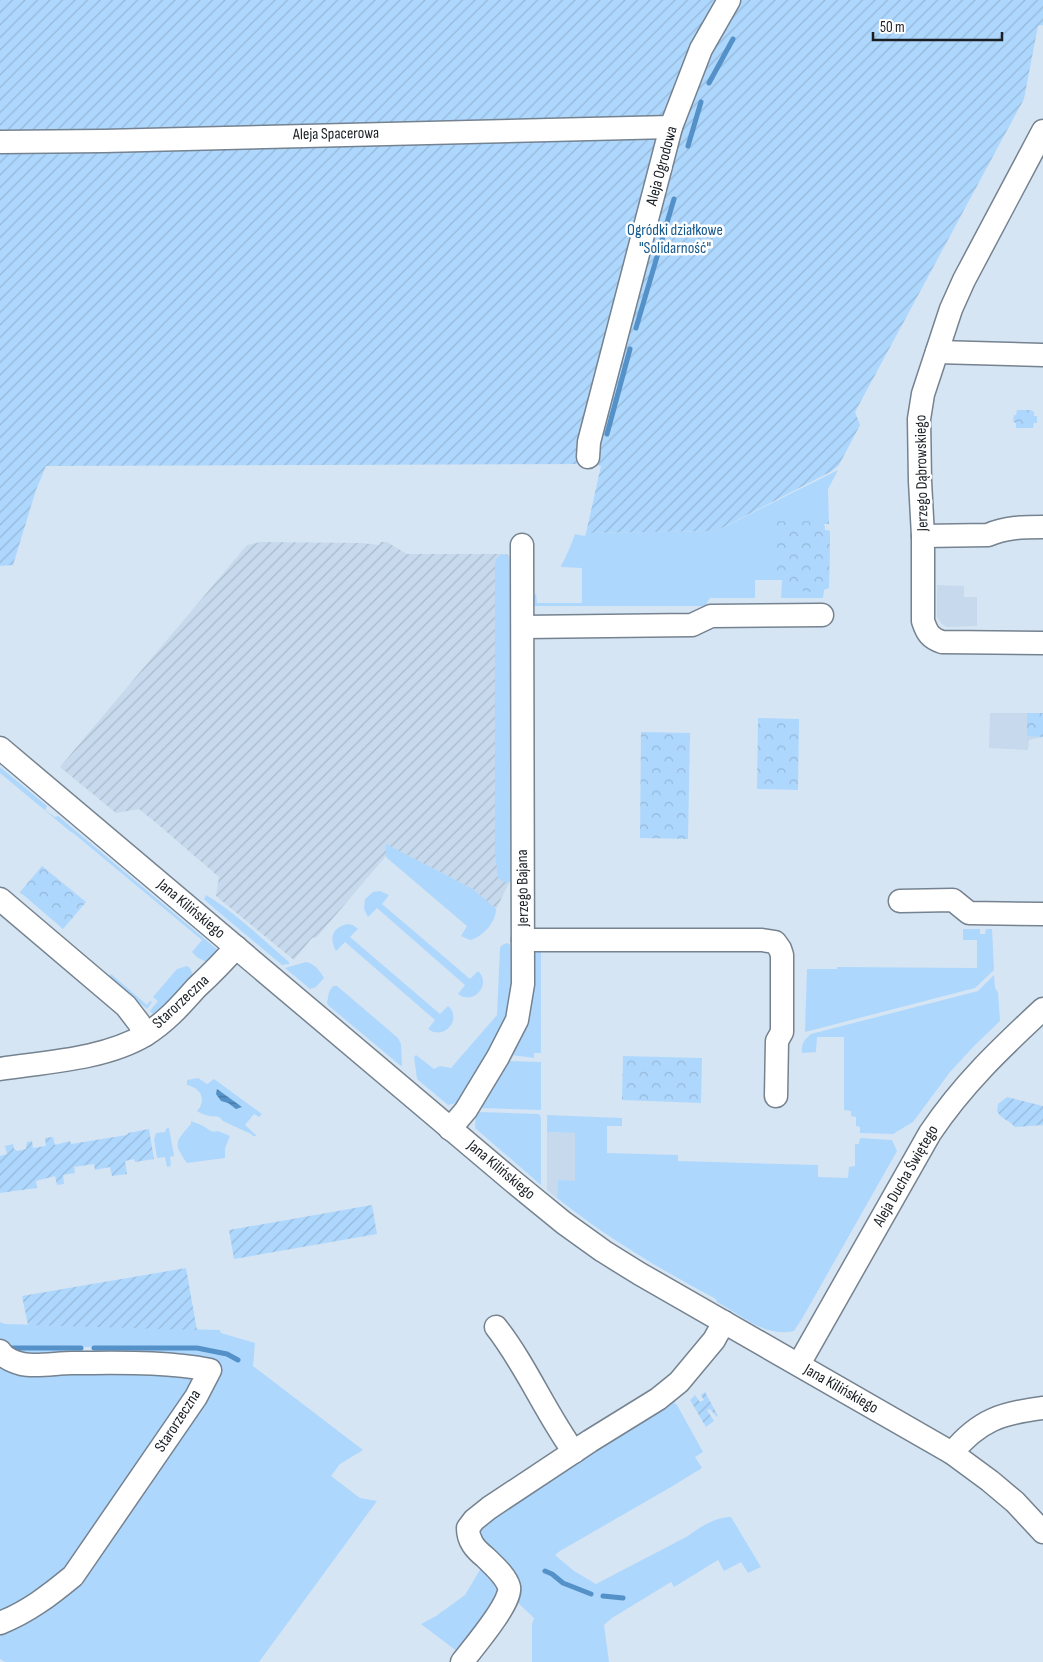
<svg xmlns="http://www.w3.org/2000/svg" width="1043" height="1662" viewBox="0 0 1043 1662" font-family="'Sofia Sans Condensed',sans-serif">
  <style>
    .built { fill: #c6d9ed }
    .industrial { fill: url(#industrial-furrows) }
    .grass { fill: #aed7fd }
    .forest { fill: url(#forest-crowns) }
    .garden { fill: url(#garden-furrows) }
    .water { fill: url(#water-rules) }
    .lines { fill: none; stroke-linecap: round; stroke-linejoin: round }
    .stream { stroke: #5491c8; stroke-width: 5 }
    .minor-casing { stroke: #75828f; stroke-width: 25 }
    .minor { stroke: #fff; stroke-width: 22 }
    .labels { text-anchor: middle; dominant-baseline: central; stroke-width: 5; stroke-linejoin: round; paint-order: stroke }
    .street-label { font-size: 16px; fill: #1a1f24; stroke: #fff }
    .park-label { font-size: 16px; fill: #15598d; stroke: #fff }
  </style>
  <defs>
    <pattern id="industrial-furrows" width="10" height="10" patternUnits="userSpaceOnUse" patternTransform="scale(1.25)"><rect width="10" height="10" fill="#c6d9ed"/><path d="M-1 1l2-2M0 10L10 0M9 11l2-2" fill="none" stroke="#aabacb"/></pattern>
    <pattern id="forest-crowns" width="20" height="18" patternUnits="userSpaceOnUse" patternTransform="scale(1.25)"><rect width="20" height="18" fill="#aed7fd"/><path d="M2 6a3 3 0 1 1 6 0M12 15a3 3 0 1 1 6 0" fill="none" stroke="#95b8d9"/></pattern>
    <pattern id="garden-furrows" width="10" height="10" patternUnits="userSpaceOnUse" patternTransform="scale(1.25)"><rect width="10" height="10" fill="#aed7fd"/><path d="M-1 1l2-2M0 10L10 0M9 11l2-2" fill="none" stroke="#95b8d9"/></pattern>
    <pattern id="water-rules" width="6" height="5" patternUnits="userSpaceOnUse" patternTransform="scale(1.25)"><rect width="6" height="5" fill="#5491c8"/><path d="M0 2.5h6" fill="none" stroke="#4576a2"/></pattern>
  </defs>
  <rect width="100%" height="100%" fill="#d6e5f3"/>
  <!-- built -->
  <g class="built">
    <path d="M937,585L964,586V597H977V626L947,627L942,624L937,617Z"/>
    <path d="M990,713H1043V737L1029,740L1028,750L989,748Z"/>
    <path d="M547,1132L575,1133V1181H558L557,1198L547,1190Z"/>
  </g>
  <!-- industrial -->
  <path class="industrial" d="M260,542L362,543L379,545L381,542H387L407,554H507L510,557L513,562V875L496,909L473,889L387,845L386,856L317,937L312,938L294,960L216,896L219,877L154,821L139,809L116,813L60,767L247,545Z"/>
  <!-- grass -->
  <g class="grass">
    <path d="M838,470L828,489L829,524H824L825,530L830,531L829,588L824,590L823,598H781L782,580H755V598H710L705,606H530L533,597L536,593L537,603H582V568L561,567V565C565,561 572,542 575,534L585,536L586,533L716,531Z"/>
    <path d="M502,554L506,555L513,563L512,879L509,882L506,883L498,878L495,852V563L496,559Z"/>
    <path d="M0,767L47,806L45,810L55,817L58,816L219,951L218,955L209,959L207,962L198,958L192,952L202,940L72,832H71L0,773Z"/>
    <path d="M386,844L473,889L496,909C496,922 483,937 470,940L461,936L467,926L387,858L386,856Z"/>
    <path d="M380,891L389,895L382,904L470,979L478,971C492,984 474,1006 458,994L465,985L377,908L368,917L364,909L365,899L373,892Z"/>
    <path d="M206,895C236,913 262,939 289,962V964L282,965L208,903L204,899Z"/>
    <path d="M348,924L353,925L358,929L350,937L440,1014L448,1006C463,1019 444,1041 428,1029L435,1020L345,942L336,951C329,938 332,927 348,924Z"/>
    <path d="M963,929H980V934H985L986,929H992L994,970L975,988L805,1032L807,969H837V967L977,968V940H963Z"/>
    <path d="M507,943L511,945L514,951V986L506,1027L457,1103L448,1105L417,1079L414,1057L416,1055L434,1069L440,1066L451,1068L497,1015L500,948L502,945Z"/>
    <path d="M536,950L541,951V1053H534V1058L511,1055L532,955Z"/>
    <path d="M306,962C314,963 320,971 324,978L316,987L310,989L285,968Z"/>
    <path d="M187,966L190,968L194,977L154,1015L150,1011L158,1001L153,997L177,969Z"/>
    <path d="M111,974L147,1005L150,1001L152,1002L147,1009L108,977Z"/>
    <path d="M994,975L995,988L998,992L1000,1021L975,1045L950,1072L913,1122L893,1134L860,1133V1127L856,1126V1117L851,1116V1111L844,1110V1037H817L816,1052L802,1053C801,1044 804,1040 811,1034L978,991Z"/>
    <path d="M333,986H337L398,1038L401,1044L402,1066H401L329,1006L327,1003L329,992Z"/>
    <path d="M507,1061L541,1062V1110L478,1108Z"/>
    <path d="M198,1078L207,1084L214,1079L262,1114L259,1117L254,1114L245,1125L257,1136H253L251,1134L223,1121C218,1114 215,1117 209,1116C205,1115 200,1113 197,1111C207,1100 201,1088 187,1085V1080Z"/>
    <path d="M476,1112L539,1114L541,1118V1185L475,1128Z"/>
    <path d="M547,1115L622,1118V1126H607V1153L678,1155V1161L818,1165V1177L848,1178L849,1167L855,1166V1144H859L860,1138L892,1140L897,1151L803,1317L794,1331C766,1338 741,1315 717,1302L716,1299C660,1269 607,1238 557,1198L558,1180L575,1181V1133L547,1132Z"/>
    <path d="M191,1121C195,1123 200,1124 203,1126C209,1129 210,1133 218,1131L230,1136L225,1148V1158L187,1163C173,1143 175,1142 191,1124Z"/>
    <path d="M167,1128H169L174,1156L170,1157L171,1166L167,1167L165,1157L157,1158L154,1139L156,1133L165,1132Z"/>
    <path d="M0,1322L5,1324L220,1330L221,1333L255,1343L253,1366L363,1450L340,1464L331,1476L360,1498L377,1501L259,1662H5L0,1659V1350H81V1355H93L94,1350L198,1349L223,1354L237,1361L239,1358C226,1351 213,1348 198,1347H0Z"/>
    <path d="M724,1344L674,1403L677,1405L703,1452L695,1457L702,1468L671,1487L560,1551L555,1555L574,1571L596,1584L688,1536C700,1527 715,1517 731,1517L761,1567L748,1573L741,1562L724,1571L718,1560L674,1587L671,1582L612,1618L604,1625L609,1662H532V1624L534,1618L516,1601L484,1549L477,1528Z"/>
    <path d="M484,1563L497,1576L500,1605L458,1652L421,1624L436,1616L465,1595Z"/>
  </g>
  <!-- forest -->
  <g class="forest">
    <path d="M1017,410H1031L1034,412V416H1037V423H1034L1033,428H1016V423L1013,422L1014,415H1016Z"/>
    <path d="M775,521H829V524H824L825,530L830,531L829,583L820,592H805L775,574Z"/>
    <path d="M1027,713H1043V737L1027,736Z"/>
    <path d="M758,718L799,719L798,790L757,789Z"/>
    <path d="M641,732L690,733L688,839L640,838Z"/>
    <path d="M42,866L86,902L63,929L20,892Z"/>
    <path d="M623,1056L702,1058L701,1103L622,1100Z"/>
  </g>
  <!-- garden -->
  <g class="garden">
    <path d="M0,0H1043V25L1038,26L1024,99L855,412L860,425L839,465L832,471L716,531L586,533L601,466L595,464L46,466L36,490L13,565L0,566Z"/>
    <path d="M1007,1097L1043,1106V1125L1015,1127C1009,1120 1001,1119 997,1111L998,1104Z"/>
    <path d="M149,1129L154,1159L135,1162L134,1159L125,1161L127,1174L112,1176L110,1167L95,1170L94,1164L74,1167L75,1173L63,1175L64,1184L57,1185L55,1176L36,1181L37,1188L0,1193V1156L7,1154L5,1146L13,1144L14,1149L17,1151L26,1149L27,1142L32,1141L33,1148L46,1146L45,1138L53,1137L55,1145L70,1141L71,1144L127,1135L128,1133Z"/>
    <path d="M372,1205L377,1234L234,1259L229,1230Z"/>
    <path d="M186,1268L197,1330L28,1325L22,1296Z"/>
    <path d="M705,1392L718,1416L717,1417L710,1409L707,1410L714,1421L706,1427L690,1400L695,1395L700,1402L704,1400L701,1395Z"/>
  </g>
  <!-- water -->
  <path class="water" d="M217,1089L242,1107L236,1109L228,1103L221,1101L216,1094Z"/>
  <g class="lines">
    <!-- stream -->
    <g class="stream">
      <path d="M709,83L733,39"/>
      <path d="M688,146L701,102"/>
      <path d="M636,328L674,199"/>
      <path d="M607,434L630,349"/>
      <path d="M7,1348H81"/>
      <path d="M94,1348H197L227,1354L238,1360"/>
      <path d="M545,1571L552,1574L563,1583L591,1594"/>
      <path d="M603,1596L623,1598"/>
    </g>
    <defs>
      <g id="minor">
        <path d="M1043,131L964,280L951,309L923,394L919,419L920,481L923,536V621C927,633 930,638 942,642L1043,643"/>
        <path d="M0,142L104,141L671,127"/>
        <path d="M937,352L1043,355"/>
        <path d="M588,457L589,442L671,127L701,49L729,0"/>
        <path d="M923,536L988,535C1006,527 1024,527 1043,527"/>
        <path d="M523,627L692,625L711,616L822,615"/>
        <path d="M0,748L515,1183L564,1223L603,1251L640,1274L952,1453L990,1481L1015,1502L1043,1532"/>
        <path d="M0,899L126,1006L139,1023L145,1035"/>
        <path d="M900,901L953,900L969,913L1043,914"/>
        <path d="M523,940H762L775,942L780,949L782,955V1032L777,1041L776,1096"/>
        <path d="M0,1069C46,1062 105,1059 145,1035C165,1023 181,1005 196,988C210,975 224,961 236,947"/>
        <path d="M450,1129L466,1110L498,1057L517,1020L523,984L522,545"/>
        <path d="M496,1327C526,1365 545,1412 574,1452"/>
        <path d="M0,1351C4,1358 14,1362 22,1364C35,1367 58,1363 72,1363C118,1363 165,1361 210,1370L196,1397L73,1576C50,1595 28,1612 0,1623"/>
        <path d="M799,1364L930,1133C963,1084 1000,1049 1043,1009"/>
        <path d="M952,1453C979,1420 1002,1413 1043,1408"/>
        <path d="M462,1662C472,1649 513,1601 509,1587C506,1576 493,1565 485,1557C475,1549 468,1541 468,1528L474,1520L489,1508L590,1441L658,1399L679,1382L714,1340L724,1322"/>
      </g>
    </defs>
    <!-- minor casing -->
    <use href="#minor" class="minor-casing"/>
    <!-- minor -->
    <use href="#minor" class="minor"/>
  </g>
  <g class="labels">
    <!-- street labels -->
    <g class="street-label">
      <text transform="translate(336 134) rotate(-1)">Aleja Spacerowa</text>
      <text transform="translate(662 166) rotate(-75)">Aleja Ogrodowa</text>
      <text transform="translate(922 473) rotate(-91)">Jerzego Dąbrowskiego</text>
      <text transform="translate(523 888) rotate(-91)">Jerzego Bajana</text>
      <text transform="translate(191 909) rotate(40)">Jana Kilińskiego</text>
      <text transform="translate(181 1002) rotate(-43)">Starorzeczna</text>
      <text transform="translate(501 1170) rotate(40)">Jana Kilińskiego</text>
      <text transform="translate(906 1176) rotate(-60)">Aleja Ducha Świętego</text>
      <text transform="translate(841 1389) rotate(30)">Jana Kilińskiego</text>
      <text transform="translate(178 1421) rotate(-57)">Starorzeczna</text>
    </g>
    <!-- park labels -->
    <g class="park-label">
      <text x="675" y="230">Ogródki działkowe<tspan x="675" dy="18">"Solidarność"</tspan></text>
    </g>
  </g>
  <!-- scale -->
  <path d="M873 32v8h129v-8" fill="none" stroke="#1a1f24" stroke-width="2.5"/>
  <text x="880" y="32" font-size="15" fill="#1a1f24" stroke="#ffffff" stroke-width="4" paint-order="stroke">50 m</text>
</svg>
